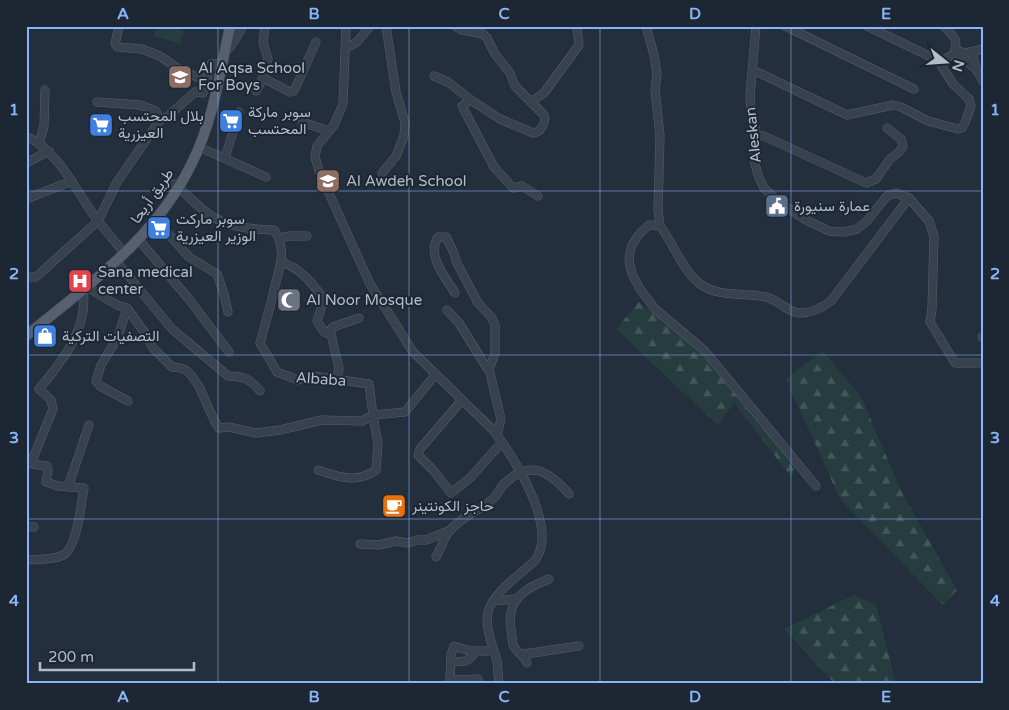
<svg xmlns="http://www.w3.org/2000/svg" width="1009" height="710" viewBox="0 0 1009 710" font-family="'Varela Round',Vazirmatn,sans-serif">
  <style>
    .green { fill: #263c3f }
    .forest { fill: url(#forest-firs) }
    .lines { fill: none; stroke-linecap: round; stroke-linejoin: round }
    .minor-casing { stroke: #565f6c; stroke-width: 9 }
    .major-casing { stroke: #414a57; stroke-width: 11 }
    .minor { stroke: #38414e; stroke-width: 8 }
    .major { stroke: #56606e; stroke-width: 10 }
    .grid { fill: none; stroke: #8ab4f8; stroke-width: 1; stroke-opacity: 0.55 }
    .labels { text-anchor: middle; dominant-baseline: central; stroke-width: 4; stroke-linejoin: round; paint-order: stroke }
    .poi-label { font-size: 15px; fill: #b4bcc9; stroke: #1d2633; text-anchor: start }
    .street-label { font-size: 15px; fill: #b4bcc9; stroke: #1d2633 }
    .neatline { fill: none; stroke: #8ab4f8; stroke-width: 2 }
    .grid-label { font-size: 16px; text-anchor: middle; font-weight: bold; fill: #8ab4f8 }
  </style>
  <defs>
    <pattern id="forest-firs" width="22" height="20" patternUnits="userSpaceOnUse" patternTransform="scale(1.25)"><rect width="22" height="20" fill="#263c3f"/><path d="M5 1l3.5 6h-7zM16 11l3.5 6h-7z" fill="#435659"/></pattern>
  </defs>
  <rect width="100%" height="100%" fill="#242f3e"/>
  <!-- green -->
  <path class="green" d="M157,26H169L184,31L180,44L154,36Z"/>
  <!-- forest -->
  <g class="forest">
    <path d="M639,302L722,369L796,460L792,478L734,403L718,425L616,329Z"/>
    <path d="M822,351L861,396L901,491L957,590L943,605L840,499L786,379Z"/>
    <path d="M854,595L876,605L896,684H835L784,629Z"/>
  </g>
  <g class="lines">
    <defs>
      <g id="minor">
        <path d="M119,26L115,44L118,47L142,49L160,56L180,70L207,81"/>
        <path d="M265,26L263,43L268,59L263,78L290,92L294,91L316,42"/>
        <path d="M346,26L343,104L334,125L317,146L315,157L319,171L370,284L413,352L494,431C514,458 558,526 536,559C532,564 526,568 522,572C510,582 495,594 489,609C483,625 493,645 497,661C498,669 498,676 499,684"/>
        <path d="M455,26L462,30L483,34L487,38L495,54L510,73L515,86L544,115C547,122 540,133 533,133L500,119L471,100L462,106L494,167L513,188L522,186L538,196"/>
        <path d="M646,26L654,55L657,74L655,89L660,136L658,210L660,226"/>
        <path d="M756,26L750,96L751,114L755,128V164L759,178L764,188L776,200L806,220L829,231L844,232L857,229L866,222L887,196L896,193L909,198L929,221L934,236L932,309L930,322L955,363H983"/>
        <path d="M785,26L914,89"/>
        <path d="M867,26L933,58L943,60L954,54C959,39 954,37 944,26"/>
        <path d="M346,48L357,42L370,26"/>
        <path d="M955,50L966,53L983,49"/>
        <path d="M224,52L231,46L243,26"/>
        <path d="M957,52L972,66L976,69"/>
        <path d="M972,52L976,69L983,81"/>
        <path d="M753,70L847,115L893,105L901,107L928,121L958,129L962,128L965,123L971,106L969,99L953,84L938,60"/>
        <path d="M434,76L448,82L471,100"/>
        <path d="M256,91L263,78"/>
        <path d="M532,101L544,93L579,45L577,27L578,26"/>
        <path d="M97,102L140,105L156,111L160,120"/>
        <path d="M302,122L329,131"/>
        <path d="M755,135L764,136L866,183L876,179L890,159L899,152L903,146L901,139L887,128"/>
        <path d="M26,136C61,153 76,192 98,221L36,277H26"/>
        <path d="M39,144L44,126L45,90"/>
        <path d="M199,147L266,177"/>
        <path d="M225,158L239,112"/>
        <path d="M26,163L49,151"/>
        <path d="M382,173L396,156L404,136L405,123L396,92L386,26"/>
        <path d="M174,184C187,194 197,206 210,215C229,228 252,229 274,230C288,251 279,268 274,290C270,308 265,325 260,343L277,372L298,380L313,376L369,384L373,415L405,412L435,375"/>
        <path d="M26,199L72,181"/>
        <path d="M156,220L189,257L217,274L224,294L228,312"/>
        <path d="M279,238L290,236H307"/>
        <path d="M139,240L188,298L229,352"/>
        <path d="M121,249L98,221L117,182L160,120L167,117L195,92L203,93L211,64H217"/>
        <path d="M117,262L172,329L228,376C243,376 251,379 260,391"/>
        <path d="M281,262C301,268 312,283 324,299L317,321L324,332L331,334L339,368L337,378"/>
        <path d="M87,287L117,305L127,308L145,333L153,348L172,367C178,367 184,368 188,372C203,386 207,411 219,428L229,427L256,433L280,430L322,420L362,421L373,415L378,444L376,470C356,484 340,477 318,470"/>
        <path d="M455,293C446,278 426,256 438,237H446L453,251L457,263L478,303L492,318L495,325V354L489,369L501,419L497,435"/>
        <path d="M127,308L118,337L101,365L96,381L100,386L128,401"/>
        <path d="M447,310L459,323L487,368L489,369"/>
        <path d="M328,333L333,327L359,318"/>
        <path d="M982,337H983"/>
        <path d="M461,401L420,449L418,455L433,470L451,493L470,478L502,442"/>
        <path d="M816,486L705,351L655,309L640,289L632,274L629,261L630,253L632,245L640,233L649,225L660,226C674,244 681,268 699,283C717,298 744,292 766,297C779,300 787,312 799,313C811,313 822,308 831,301L909,198"/>
        <path d="M68,487L89,425"/>
        <path d="M26,527H34"/>
        <path d="M360,544L379,545L396,541L408,543L417,540H426L451,530"/>
        <path d="M436,557C440,550 443,542 446,536C457,518 480,511 495,497C498,493 500,488 504,484C530,459 549,471 569,494"/>
        <path d="M26,560C37,559 51,560 61,556C77,551 81,504 84,488L58,486L46,482L48,470L47,466L32,464L33,458L53,409L51,400L39,389C61,363 89,328 83,291"/>
        <path d="M494,601L516,599"/>
        <path d="M521,654C540,653 559,648 579,646"/>
        <path d="M451,661C463,662 468,663 475,652"/>
        <path d="M527,663C524,655 516,652 513,645C512,640 512,634 511,629C506,600 525,588 549,579"/>
        <path d="M478,679L457,680L450,679L451,655L454,646L470,651H494"/>
      </g>
      <path id="major" d="M26,336C89,284 154,240 191,165C213,122 220,73 230,26"/>
    </defs>
    <!-- minor casing -->
    <use href="#minor" class="minor-casing"/>
    <!-- major casing -->
    <use href="#major" class="major-casing"/>
    <!-- minor -->
    <use href="#minor" class="minor"/>
    <!-- major -->
    <use href="#major" class="major"/>
  </g>
  <!-- grid -->
  <path class="grid" d="M218,26V684M409,26V684M600,26V684M791,26V684M26,191H983M26,355H983M26,519H983"/>
  <!-- icons -->
  <defs>
    <symbol id="school-square" viewBox="-11 -11 22 22"><rect x="-9" y="-9" width="18" height="18" rx="4" fill="#8d6e63" stroke="#1d2633"/><path d="M0-5L7-2L0 1L-7-2ZM-4 1L0 2.5L4 1V4Q0 6-4 4Z" fill="#fff"/></symbol>
    <symbol id="supermarket-square" viewBox="-11 -11 22 22"><rect x="-9" y="-9" width="18" height="18" rx="4" fill="#3f7fe0" stroke="#1d2633"/><path d="M-6-5.5h2.5l.6 2H6L4.5 2H-2.5L-4.4-4H-6ZM-1.5 3.2a1.3 1.3 0 1 0 .1 0ZM3 3.2a1.3 1.3 0 1 0 .1 0Z" fill="#fff"/></symbol>
    <symbol id="civic-square" viewBox="-11 -11 22 22"><rect x="-9" y="-9" width="18" height="18" rx="4" fill="#5c6f8a" stroke="#1d2633"/><path d="M-.6-6.5H3V-4.5H.6V-3L4-1V1h2V6H-6V1h2V-1L-.6-3ZM-1.2 2.5V6h2.4V2.5Z" fill="#fff"/></symbol>
    <symbol id="hospital-square" viewBox="-11 -11 22 22"><rect x="-9" y="-9" width="18" height="18" rx="4" fill="#e0444e" stroke="#1d2633"/><path d="M-5-5h3v3.5h4V-5h3V5h-3V1.5h-4V5h-3Z" fill="#fff"/></symbol>
    <symbol id="mosque-square" viewBox="-11 -11 22 22"><rect x="-9" y="-9" width="18" height="18" rx="4" fill="#6b7280" stroke="#1d2633"/><path d="M3.5-4.9A6 6 0 1 0 3.5 4.9A5 5 0 1 1 3.5-4.9Z" fill="#fff"/></symbol>
    <symbol id="shop-square" viewBox="-11 -11 22 22"><rect x="-9" y="-9" width="18" height="18" rx="4" fill="#3f7fe0" stroke="#1d2633"/><path d="M-5-2.5h2.3a2.7 3.5 0 0 1 5.4 0H5L5.5 6h-11ZM-1.5-2.5h3a1.5 2.3 0 0 0-3 0Z" fill="#fff"/></symbol>
    <symbol id="cafe-square" viewBox="-11 -11 22 22"><rect x="-9" y="-9" width="18" height="18" rx="4" fill="#e8710a" stroke="#1d2633"/><path d="M-5.5-4.5H6V0H3Q3 3.5 0 3.5H-2.5Q-5.5 3.5-5.5 0ZM3-3.2v2h1.7v-2ZM-6 4.5H4V6H-6Z" fill="#fff"/></symbol>
  </defs>
  <g fill-rule="evenodd">
    <use href="#school-square" x="166" y="63" width="28" height="28"/>
    <use href="#supermarket-square" x="217" y="107" width="28" height="28"/>
    <use href="#supermarket-square" x="87" y="111" width="28" height="28"/>
    <use href="#school-square" x="314" y="167" width="28" height="28"/>
    <use href="#civic-square" x="763" y="192" width="28" height="28"/>
    <use href="#supermarket-square" x="145" y="214" width="28" height="28"/>
    <use href="#hospital-square" x="66" y="267" width="28" height="28"/>
    <use href="#mosque-square" x="275" y="286" width="28" height="28"/>
    <use href="#shop-square" x="31" y="322" width="28" height="28"/>
    <use href="#cafe-square" x="380" y="492" width="28" height="28"/>
  </g>
  <g class="labels">
    <!-- poi labels -->
    <g class="poi-label">
      <text x="198" y="68">Al Aqsa School<tspan x="198" dy="17">For Boys</tspan></text>
      <text x="248" y="112">سوبر ماركة<tspan x="248" dy="17">المحتسب</tspan></text>
      <text x="118" y="116">بلال المحتسب<tspan x="118" dy="17">العيزرية</tspan></text>
      <text x="346" y="181">Al Awdeh School</text>
      <text x="794" y="206">عمارة سنيورة</text>
      <text x="176" y="219">سوبر ماركت<tspan x="176" dy="17">الوزير العيزرية</tspan></text>
      <text x="98" y="272">Sana medical<tspan x="98" dy="17">center</tspan></text>
      <text x="306" y="300">Al Noor Mosque</text>
      <text x="62" y="336">التصفيات التركية</text>
      <text x="412" y="506">حاجز الكونتينر</text>
    </g>
    <!-- street labels -->
    <g class="street-label">
      <text transform="translate(753 135) rotate(-96)">Aleskan</text>
      <text transform="translate(152 196) rotate(-55)">طريق أريحا</text>
      <text transform="translate(321 379) rotate(4)">Albaba</text>
    </g>
  </g>
  <!-- border -->
  <rect width="1009" height="710" fill="none" stroke="#1d2633" stroke-width="55"/>
  <!-- north arrow -->
  <g transform="translate(946 62) rotate(107)" stroke="#1d2633" stroke-width="4" paint-order="stroke">
  <path d="M0-4L9 19L0 12L-9 19Z" fill="#b4bcc9"/>
  <text y="-8" font-size="14" font-weight="bold" text-anchor="middle" fill="#b4bcc9">N</text>
  </g>
  <!-- scale -->
  <path d="M40 662v8h154v-8" fill="none" stroke="#b4bcc9" stroke-width="2.5"/>
  <text x="48" y="662" font-size="15" fill="#b4bcc9" stroke="#1d2633" stroke-width="4" paint-order="stroke">200 m</text>
  <rect x="28" y="28" width="954" height="654" class="neatline"/>
  <g class="grid-label">
    <text x="123" y="19">A</text>
    <text x="314" y="19">B</text>
    <text x="504" y="19">C</text>
    <text x="695" y="19">D</text>
    <text x="886" y="19">E</text>
    <text x="14" y="115">1</text>
    <text x="995" y="115">1</text>
    <text x="14" y="279">2</text>
    <text x="995" y="279">2</text>
    <text x="14" y="443">3</text>
    <text x="995" y="443">3</text>
    <text x="14" y="606">4</text>
    <text x="995" y="606">4</text>
    <text x="123" y="702">A</text>
    <text x="314" y="702">B</text>
    <text x="504" y="702">C</text>
    <text x="695" y="702">D</text>
    <text x="886" y="702">E</text>
  </g>
</svg>
